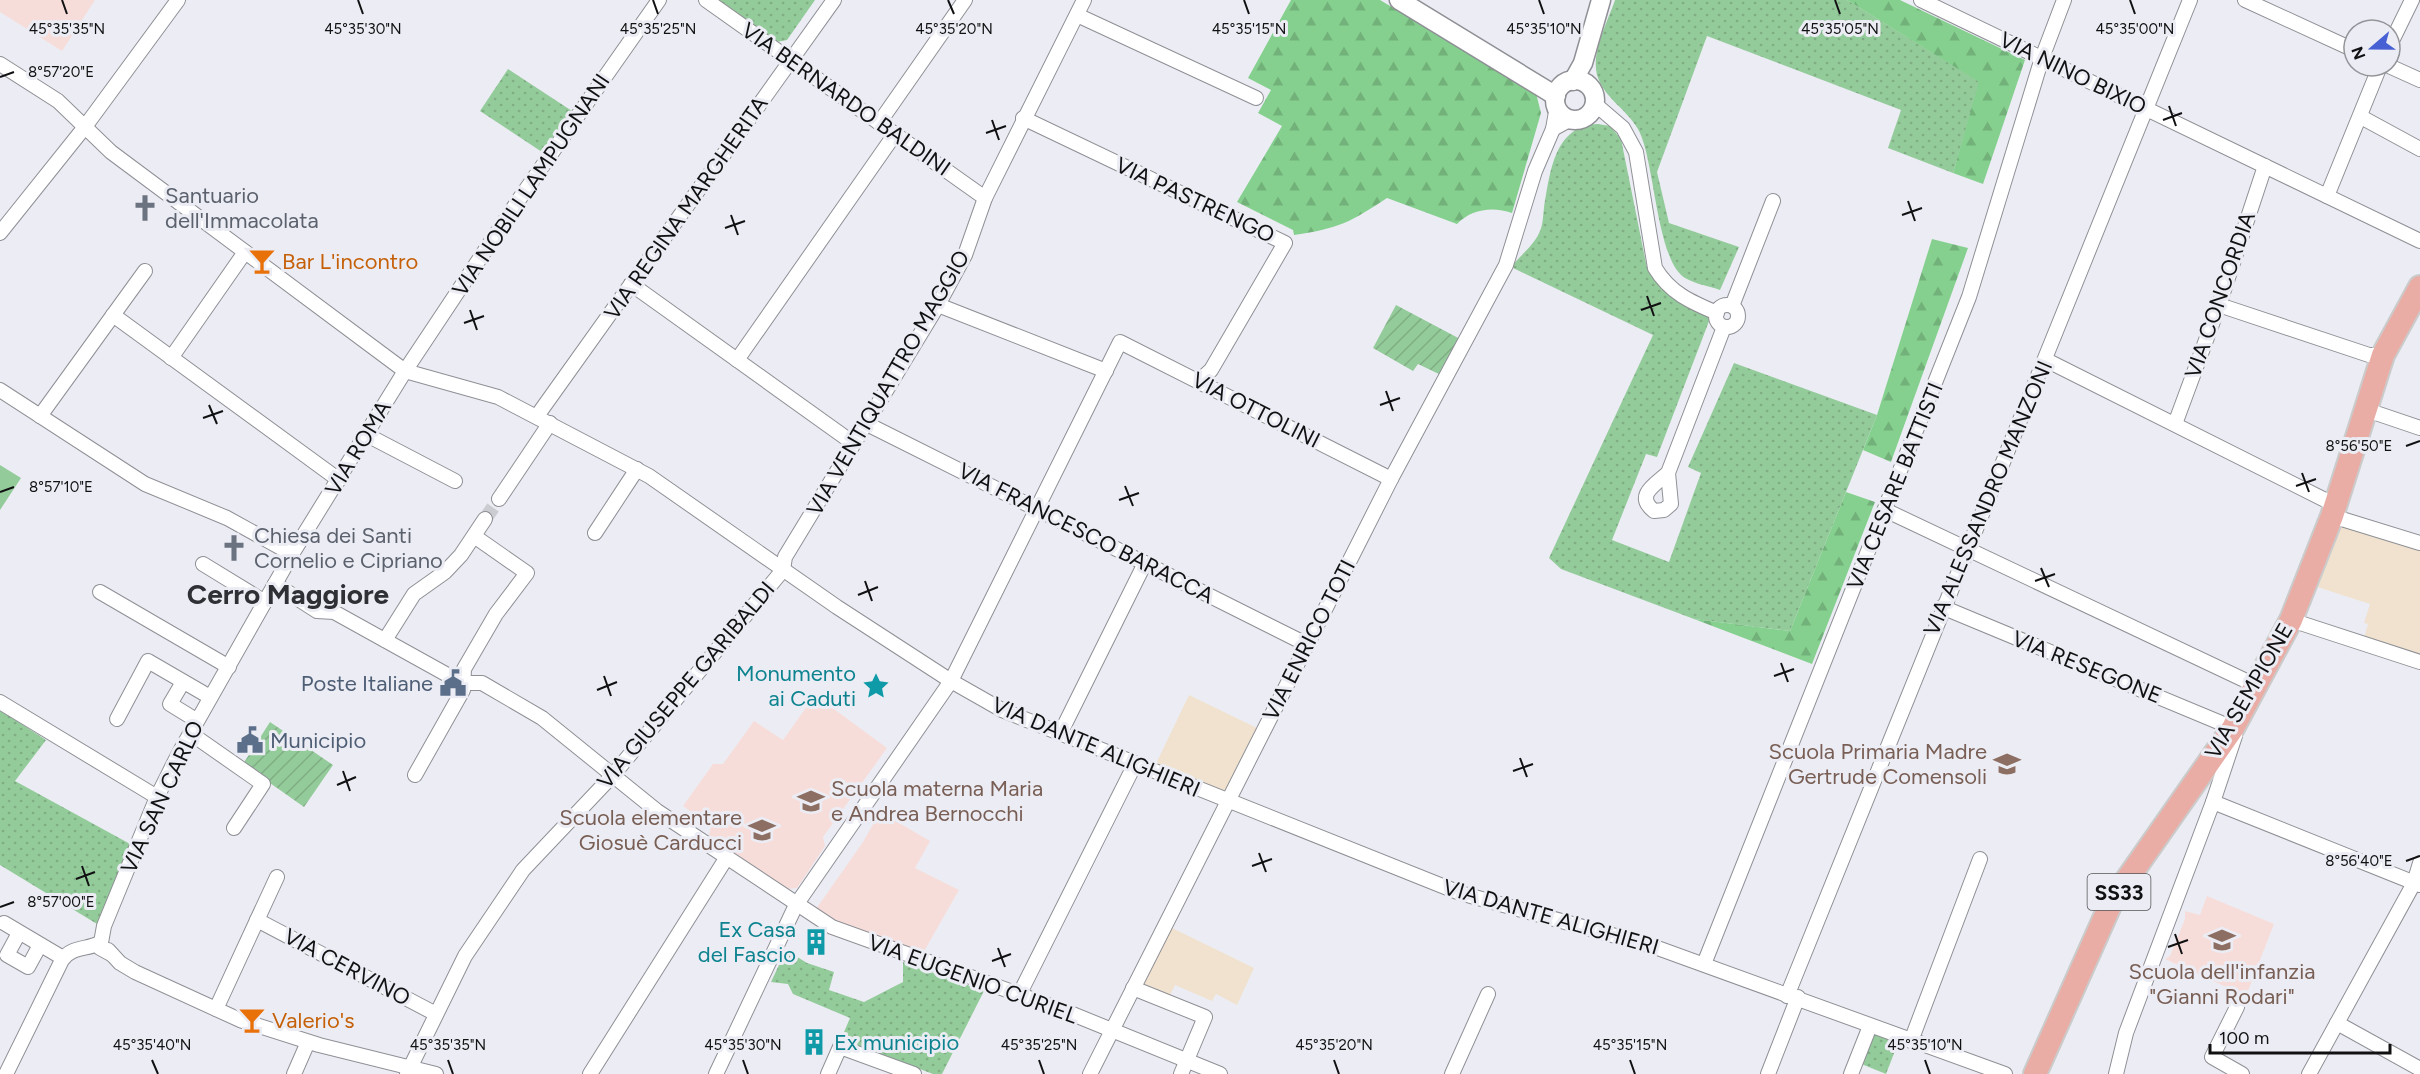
<svg xmlns="http://www.w3.org/2000/svg" width="2420" height="1074" viewBox="0 0 2420 1074" font-family="Figtree,sans-serif">
  <style>
    .commercial { fill: #f0e2ce }
    .education { fill: #f7ddda }
    .grass { fill: url(#grass-dots) }
    .forest { fill: url(#forest-firs) }
    .garden { fill: url(#garden-furrows) }
    .pitch { fill: #94cb9a }
    .lines { fill: none; stroke-linecap: round; stroke-linejoin: round }
    .minor-tunnel { stroke: #cbccd2; stroke-width: 14; stroke-dasharray: 14 7; stroke-linecap: butt }
    .minor-casing { stroke: #8f9096; stroke-width: 16 }
    .tertiary-casing { stroke: #8f9096; stroke-width: 21 }
    .primary-casing { stroke: #cbcbcb; stroke-width: 26 }
    .minor { stroke: #fff; stroke-width: 14 }
    .tertiary { stroke: #fff; stroke-width: 18 }
    .primary { stroke: #eaada6; stroke-width: 22 }
    .ticks { fill: none; stroke: #111113; stroke-width: 2 }
    .labels { text-anchor: middle; dominant-baseline: central; stroke-width: 6; stroke-linejoin: round; paint-order: stroke }
    .shield { fill: #ecedf4; stroke: #535356; stroke-width: 1.5 }
    .shield-label { font-size: 21px; font-weight: bold; fill: #111113 }
    .street-label { font-size: 22px; fill: #111113; stroke: #ecedf4 }
    .worship-label { font-size: 22px; fill: #5b616d; stroke: #ecedf4; text-anchor: start }
    .food-label { font-size: 22px; fill: #c56008; stroke: #ecedf4; text-anchor: start }
    .culture-label { font-size: 22px; fill: #0d838f; stroke: #ecedf4; text-anchor: end }
    .service-label { font-size: 22px; fill: #4e5e75; stroke: #ecedf4; text-anchor: end }
    .education-label { font-size: 22px; fill: #785e54; stroke: #ecedf4; text-anchor: end }
    .district-label { font-size: 28px; font-weight: bold; fill: #2f3035; stroke: #ecedf4 }
    .ticks-label { font-size: 15px; text-anchor: middle; fill: #111113; stroke: #ecedf4; stroke-width: 6; stroke-linejoin: round; paint-order: stroke }
  </style>
  <defs>
    <pattern id="grass-dots" width="8" height="8" patternUnits="userSpaceOnUse" patternTransform="scale(1.5)"><rect width="8" height="8" fill="#94cb9a"/><path d="M2 2h.1M6 6h.1" fill="none" stroke="#7fad84" stroke-width="1.8" stroke-linecap="round"/></pattern>
    <pattern id="forest-firs" width="22" height="20" patternUnits="userSpaceOnUse" patternTransform="scale(1.5)"><rect width="22" height="20" fill="#85d08e"/><path d="M5 1l3.5 6h-7zM16 11l3.5 6h-7z" fill="#72b27a"/></pattern>
    <pattern id="garden-furrows" width="10" height="10" patternUnits="userSpaceOnUse" patternTransform="scale(1.5)"><rect width="10" height="10" fill="#94cb9a"/><path d="M-1 1l2-2M0 10L10 0M9 11l2-2" fill="none" stroke="#7fad84"/></pattern>
  </defs>
  <rect width="100%" height="100%" fill="#ecedf4"/>
  <!-- commercial -->
  <g class="commercial">
    <path d="M2333,512L2420,540V655L2364,638L2368,624L2364,623L2370,604L2308,584Z"/>
    <path d="M1189,695L1261,730L1225,799L1153,770Z"/>
    <path d="M1166,925L1254,968L1237,1005L1216,994L1212,1001L1175,985L1168,999L1135,987Z"/>
  </g>
  <!-- education -->
  <g class="education">
    <path d="M0,0H95L62,51L0,12Z"/>
    <path d="M815,695L887,748L823,837L825,846L797,888L787,889L709,835L711,826L683,806L713,764H723L754,721L783,740Z"/>
    <path d="M880,812L930,841L915,868L959,890L923,953L833,920L816,909L863,842Z"/>
    <path d="M2207,896L2274,924L2246,996L2165,959L2170,956L2185,919V911L2200,915Z"/>
  </g>
  <!-- grass -->
  <g class="grass">
    <path d="M718,0H815L787,40L777,42Z"/>
    <path d="M1615,0H1847L1980,82L1953,173L1888,148L1901,110L1707,36L1657,172L1669,223L1739,247L1720,290C1709,286 1695,284 1685,278C1657,261 1655,166 1640,133C1629,110 1604,99 1597,75C1591,52 1608,21 1615,0Z"/>
    <path d="M508,69L572,111L542,152L480,111Z"/>
    <path d="M1598,124L1610,126L1621,139L1647,268C1667,298 1678,304 1711,316L1657,457L1646,454L1612,540L1669,562L1701,473L1688,467L1734,363L1877,415L1790,631L1694,619L1561,569L1549,558L1653,335L1511,267C1520,256 1535,244 1540,231C1543,225 1543,215 1544,208C1550,173 1554,125 1598,124Z"/>
    <path d="M0,710L46,740L15,781L132,845L97,924L0,865Z"/>
    <path d="M786,950L807,963L834,972L829,990L864,1002L903,982V962L984,991L942,1074H933L841,1039L850,1018L793,994L788,984L771,982Z"/>
    <path d="M1870,1033L1898,1043L1886,1074L1859,1063Z"/>
  </g>
  <!-- forest -->
  <g class="forest">
    <path d="M1291,0H1380L1536,93L1541,113L1512,213C1493,206 1471,209 1457,224L1387,198C1349,223 1340,228 1294,235L1293,230L1237,202L1282,126L1258,113L1271,90L1248,78Z"/>
    <path d="M1847,0H1900L2025,60L1983,184L1953,173L1979,82Z"/>
    <path d="M1932,239L1968,248L1891,462L1863,450L1877,415Z"/>
    <path d="M1846,492L1875,502L1812,664L1694,619L1790,631Z"/>
  </g>
  <!-- garden -->
  <g class="garden">
    <path d="M1396,305L1462,340L1443,376L1418,364L1413,371L1373,348Z"/>
    <path d="M270,722L333,765L304,807L243,764Z"/>
  </g>
  <!-- pitch -->
  <path class="pitch" d="M0,465L21,478L0,510Z"/>
  <g class="lines">
    <!-- minor-tunnel -->
    <path class="minor-tunnel" d="M485,519L499,499"/>
    <defs>
      <g id="minor">
        <path d="M706,0L985,198"/>
        <path d="M1921,0L2420,241"/>
        <path d="M2245,0L2354,50"/>
        <path d="M1077,15L1256,98"/>
        <path d="M2390,45L2412,0"/>
        <path d="M0,64L58,101L111,152L405,371L498,397L649,476L837,607L951,681L1002,710L1460,893L1652,946L2005,1074"/>
        <path d="M2389,66L2420,80"/>
        <path d="M1595,104L1623,128L1636,152L1655,268C1670,293 1691,302 1717,313"/>
        <path d="M2361,117L2420,149"/>
        <path d="M1023,118L1285,243L1211,370L1199,381"/>
        <path d="M879,123L965,0"/>
        <path d="M1553,129L1571,119"/>
        <path d="M2327,196L2380,66"/>
        <path d="M0,233L84,128L178,0"/>
        <path d="M631,284L853,443"/>
        <path d="M938,305L1106,371"/>
        <path d="M2219,305L2369,355H2383"/>
        <circle cx="1727" cy="316" r="11"/>
        <path d="M1732,306L1773,201"/>
        <path d="M113,315L339,480"/>
        <path d="M171,358L245,252"/>
        <path d="M737,360L895,134"/>
        <path d="M2046,360L2335,505"/>
        <path d="M0,390L145,484L227,518L292,554"/>
        <path d="M2364,409L2420,428"/>
        <path d="M40,416L145,271"/>
        <path d="M537,416L834,0"/>
        <path d="M865,423L1308,645"/>
        <path d="M2175,424L2219,305L2265,166"/>
        <path d="M367,435L455,481"/>
        <path d="M1668,473L1671,504L1664,510L1654,511C1634,495 1656,484 1668,473L1724,327"/>
        <path d="M499,499L550,423"/>
        <path d="M1885,510L2257,686"/>
        <path d="M2332,516L2420,543"/>
        <path d="M595,533L637,469"/>
        <path d="M203,564L265,602"/>
        <path d="M275,584L317,611L334,612L462,683H482L542,718L657,811L832,927L1065,1011L1220,1074"/>
        <path d="M100,592L229,667"/>
        <path d="M1942,607L2233,728"/>
        <path d="M2291,620L2420,662"/>
        <path d="M385,640L414,594L445,572L461,555L485,519"/>
        <path d="M183,682L170,704L196,720"/>
        <path d="M0,702L157,797"/>
        <path d="M117,719L148,661L210,697"/>
        <path d="M190,733L263,784L234,828"/>
        <path d="M1060,734L1145,563"/>
        <path d="M415,775L463,690L464,669L496,614L527,573L474,536"/>
        <path d="M2213,802L2420,885"/>
        <path d="M257,920L436,1014"/>
        <path d="M4,923L63,958"/>
        <path d="M19,933L7,955L28,967L40,945"/>
        <path d="M108,950L120,963L135,972L240,1020L319,1045L436,1074"/>
        <path d="M111,954L100,948L104,926L157,797L178,755L292,554L405,371L520,198L659,0"/>
        <path d="M1704,964L1969,297L2042,58L2064,0"/>
        <path d="M1133,988L1205,1017L1181,1074"/>
        <path d="M1019,995L1135,764"/>
        <path d="M1787,996L2190,0"/>
        <path d="M2237,1007L2212,1057L2242,1074"/>
        <path d="M216,1009L277,877"/>
        <path d="M2337,1023L2420,1069"/>
        <path d="M1911,1041L1980,859"/>
        <path d="M6,1074L62,960C72,946 86,950 100,943"/>
        <path d="M294,1074L308,1042"/>
        <path d="M407,1074L465,956L523,870L613,775L783,570L785,557L938,305L965,255L985,198L1084,0"/>
        <path d="M590,1074L727,857"/>
        <path d="M716,1074L796,905L951,681L1120,342L1391,479"/>
        <path d="M828,1074L840,1047L914,1074"/>
        <path d="M1090,1074L1391,479L1506,265L1535,171L1553,129L1557,106"/>
        <path d="M1452,1074L1488,994"/>
        <path d="M1768,1074L1798,997"/>
        <path d="M1851,1074L1870,1026"/>
        <path d="M2116,1074L2126,1033L2213,802L2235,736"/>
        <path d="M2309,1074L2414,883L2420,863"/>
      </g>
      <g id="tertiary">
        <path d="M1399,0L1556,96"/>
        <circle cx="1575" cy="100" r="20"/>
        <path d="M1573,81L1583,63L1601,0"/>
      </g>
      <path id="primary" d="M2035,1074L2112,901L2233,728L2291,620L2332,516L2383,355L2420,287"/>
    </defs>
    <!-- minor casing -->
    <use href="#minor" class="minor-casing"/>
    <!-- tertiary casing -->
    <use href="#tertiary" class="tertiary-casing"/>
    <!-- primary casing -->
    <use href="#primary" class="primary-casing"/>
    <!-- minor -->
    <use href="#minor" class="minor"/>
    <!-- tertiary -->
    <use href="#tertiary" class="tertiary"/>
    <!-- primary -->
    <use href="#primary" class="primary"/>
  </g>
  <!-- ticks -->
  <path class="ticks" d="M62,0L67,14M358,0L363,14M653,0L658,14M948,0L954,14M1244,0L1249,14M1539,0L1544,14M1835,0L1840,14M2130,0L2135,14M0,77L14,72M2169,106L2176,126M992,120L999,140M2163,120L2182,113M986,133L1006,126M1908,201L1915,221M731,215L738,235M1902,215L1922,208M725,228L745,221M1647,296L1654,316M470,310L477,330M1641,310L1661,303M464,323L484,316M1386,391L1393,411M209,405L217,424M1380,405L1400,398M203,418L223,411M2406,446L2420,441M2302,473L2309,492M1125,486L1133,506M2296,486L2316,479M0,492L14,487M1119,500L1139,493M2041,568L2049,587M865,581L872,601M2035,581L2055,574M858,595L878,587M1781,663L1788,682M604,676L611,696M1774,676L1794,669M597,690L617,682M1520,758L1527,777M343,771L350,791M1513,771L1533,764M337,785L356,777M1259,853L1266,872M2406,861L2420,856M82,866L89,886M1252,866L1272,859M76,879L95,872M0,907L14,902M2175,934L2182,954M2168,947L2188,940M998,948L1005,967M992,961L1011,954M152,1060L158,1074M448,1060L453,1074M743,1060L748,1074M1039,1060L1044,1074M1334,1060L1339,1074M1630,1060L1635,1074M1925,1060L1930,1074"/>
  <!-- icons -->
  <defs>
    <symbol id="church-bare" viewBox="-9 -9 18 18"><path d="M-1.2-6h2.4v3.5h3.3v2.4h-3.3V6h-2.4V-.1h-3.3v-2.4h3.3Z" fill="#6b7280" stroke="#ecedf4" stroke-width="2.5" paint-order="stroke"/></symbol>
    <symbol id="bar-bare" viewBox="-9 -9 18 18"><path d="M-6-5H6L.8 .8V4.5H3.5V6h-7V4.5H-.8V.8Z" fill="#e8710a" stroke="#ecedf4" stroke-width="2.5" paint-order="stroke"/></symbol>
    <symbol id="civic-bare" viewBox="-9 -9 18 18"><path d="M-.6-6.5H3V-4.5H.6V-3L4-1V1h2V6H-6V1h2V-1L-.6-3ZM-1.2 2.5V6h2.4V2.5Z" fill="#5c6f8a" stroke="#ecedf4" stroke-width="2.5" paint-order="stroke"/></symbol>
    <symbol id="sight-bare" viewBox="-9 -9 18 18"><path d="M0-6L1.8-2.2L6-1.7L2.9 1.2L3.7 5.4L0 3.3L-3.7 5.4L-2.9 1.2L-6-1.7L-1.8-2.2Z" fill="#0f9aa8" stroke="#ecedf4" stroke-width="2.5" paint-order="stroke"/></symbol>
    <symbol id="school-bare" viewBox="-9 -9 18 18"><path d="M0-5L7-2L0 1L-7-2ZM-4 1L0 2.5L4 1V4Q0 6-4 4Z" fill="#8d6e63" stroke="#ecedf4" stroke-width="2.5" paint-order="stroke"/></symbol>
    <symbol id="building-bare" viewBox="-9 -9 18 18"><path d="M-4-6H4V6H1V3H-1V6H-4ZM-2.5-4.3h1.7v1.8h-1.7ZM.8-4.3h1.7v1.8H.8ZM-2.5-1h1.7V.8h-1.7ZM.8-1h1.7V.8H.8Z" fill="#0f9aa8" stroke="#ecedf4" stroke-width="2.5" paint-order="stroke"/></symbol>
  </defs>
  <g fill-rule="evenodd">
    <use href="#church-bare" x="126" y="189" width="38" height="38"/>
    <use href="#bar-bare" x="243" y="242" width="38" height="38"/>
    <use href="#church-bare" x="215" y="529" width="38" height="38"/>
    <use href="#civic-bare" x="434" y="664" width="38" height="38"/>
    <use href="#sight-bare" x="857" y="667" width="38" height="38"/>
    <use href="#civic-bare" x="231" y="721" width="38" height="38"/>
    <use href="#school-bare" x="1988" y="745" width="38" height="38"/>
    <use href="#school-bare" x="792" y="782" width="38" height="38"/>
    <use href="#school-bare" x="743" y="811" width="38" height="38"/>
    <use href="#school-bare" x="2203" y="921" width="38" height="38"/>
    <use href="#building-bare" x="797" y="923" width="38" height="38"/>
    <use href="#bar-bare" x="233" y="1001" width="38" height="38"/>
    <use href="#building-bare" x="795" y="1023" width="38" height="38"/>
  </g>
  <g class="labels">
    <!-- shield labels -->
    <rect class="shield" x="2087.5" y="874" width="63" height="36" rx="4.5"/>
    <g class="shield-label">
      <text x="2119" y="892">SS33</text>
    </g>
    <!-- street labels -->
    <g class="street-label">
      <text transform="translate(2073 73) rotate(26)">VIA NINO BIXIO</text>
      <text transform="translate(846 99) rotate(35)">VIA BERNARDO BALDINI</text>
      <text transform="translate(531 185) rotate(-56)">VIA NOBILI LAMPUGNANI</text>
      <text transform="translate(1195 200) rotate(25)">VIA PASTRENGO</text>
      <text transform="translate(686 208) rotate(-55)">VIA REGINA MARGHERITA</text>
      <text transform="translate(2220 295) rotate(-71)">VIA CONCORDIA</text>
      <text transform="translate(888 383) rotate(-60)">VIA VENTIQUATTRO MAGGIO</text>
      <text transform="translate(1256 410) rotate(27)">VIA OTTOLINI</text>
      <text transform="translate(358 448) rotate(-59)">VIA ROMA</text>
      <text transform="translate(1895 486) rotate(-68)">VIA CESARE BATTISTI</text>
      <text transform="translate(1988 498) rotate(-67)">VIA ALESSANDRO MANZONI</text>
      <text transform="translate(1086 533) rotate(27)">VIA FRANCESCO BARACCA</text>
      <text transform="translate(1309 640) rotate(-63)">VIA ENRICO TOTI</text>
      <text transform="translate(2087 667) rotate(22)">VIA RESEGONE</text>
      <text transform="translate(686 685) rotate(-50)">VIA GIUSEPPE GARIBALDI</text>
      <text transform="translate(2249 691) rotate(-60)">VIA SEMPIONE</text>
      <text transform="translate(1096 747) rotate(23)">VIA DANTE ALIGHIERI</text>
      <text transform="translate(162 797) rotate(-65)">VIA SAN CARLO</text>
      <text transform="translate(1551 917) rotate(16)">VIA DANTE ALIGHIERI</text>
      <text transform="translate(347 967) rotate(28)">VIA CERVINO</text>
      <text transform="translate(973 979) rotate(20)">VIA EUGENIO CURIEL</text>
    </g>
    <!-- worship labels -->
    <g class="worship-label">
      <text x="165" y="195">Santuario<tspan x="165" dy="25">dell'Immacolata</tspan></text>
      <text x="254" y="535">Chiesa dei Santi<tspan x="254" dy="25">Cornelio e Cipriano</tspan></text>
    </g>
    <!-- food labels -->
    <g class="food-label">
      <text x="282" y="261">Bar L'incontro</text>
      <text x="272" y="1020">Valerio's</text>
    </g>
    <!-- culture labels -->
    <g class="culture-label">
      <text x="856" y="673">Monumento<tspan x="856" dy="25">ai Caduti</tspan></text>
      <text x="796" y="929">Ex Casa<tspan x="796" dy="25">del Fascio</tspan></text>
      <text x="834" y="1042" text-anchor="start">Ex municipio</text>
    </g>
    <!-- service labels -->
    <g class="service-label">
      <text x="433" y="683">Poste Italiane</text>
      <text x="270" y="740" text-anchor="start">Municipio</text>
    </g>
    <!-- education labels -->
    <g class="education-label">
      <text x="1987" y="751">Scuola Primaria Madre<tspan x="1987" dy="25">Gertrude Comensoli</tspan></text>
      <text x="831" y="788" text-anchor="start">Scuola materna Maria<tspan x="831" dy="25">e Andrea Bernocchi</tspan></text>
      <text x="742" y="817">Scuola elementare<tspan x="742" dy="25">Giosuè Carducci</tspan></text>
      <text x="2222" y="971" text-anchor="middle">Scuola dell'infanzia<tspan x="2222" dy="25">"Gianni Rodari"</tspan></text>
    </g>
    <!-- district labels -->
    <g class="district-label">
      <text x="288" y="594">Cerro Maggiore</text>
    </g>
  </g>
  <g class="ticks-label">
    <text x="67" y="34">45°35'35"N</text>
    <text x="363" y="34">45°35'30"N</text>
    <text x="658" y="34">45°35'25"N</text>
    <text x="954" y="34">45°35'20"N</text>
    <text x="1249" y="34">45°35'15"N</text>
    <text x="1544" y="34">45°35'10"N</text>
    <text x="1840" y="34">45°35'05"N</text>
    <text x="2135" y="34">45°35'00"N</text>
    <text x="61" y="77">8°57'20"E</text>
    <text x="2359" y="451">8°56'50"E</text>
    <text x="61" y="492">8°57'10"E</text>
    <text x="2359" y="866">8°56'40"E</text>
    <text x="61" y="907">8°57'00"E</text>
    <text x="152" y="1050">45°35'40"N</text>
    <text x="448" y="1050">45°35'35"N</text>
    <text x="743" y="1050">45°35'30"N</text>
    <text x="1039" y="1050">45°35'25"N</text>
    <text x="1334" y="1050">45°35'20"N</text>
    <text x="1630" y="1050">45°35'15"N</text>
    <text x="1925" y="1050">45°35'10"N</text>
  </g>
  <!-- north arrow -->
  <g transform="translate(2372 48) rotate(250)"><circle r="28" fill="#ecedf4" stroke="#94959a" stroke-width="1.5"/>
  <path d="M0-4.5L10 22L0 15L-10 22Z" fill="#4760d4"/>
  <text y="-9" font-size="16" font-weight="bold" text-anchor="middle" fill="#111113">N</text>
  </g>
  <!-- scale -->
  <path d="M2210 1044v9h180v-9" fill="none" stroke="#111113" stroke-width="3"/>
  <text x="2219" y="1044" font-size="18" fill="#111113" stroke="#ecedf4" stroke-width="4.5" paint-order="stroke">100 m</text>
</svg>
